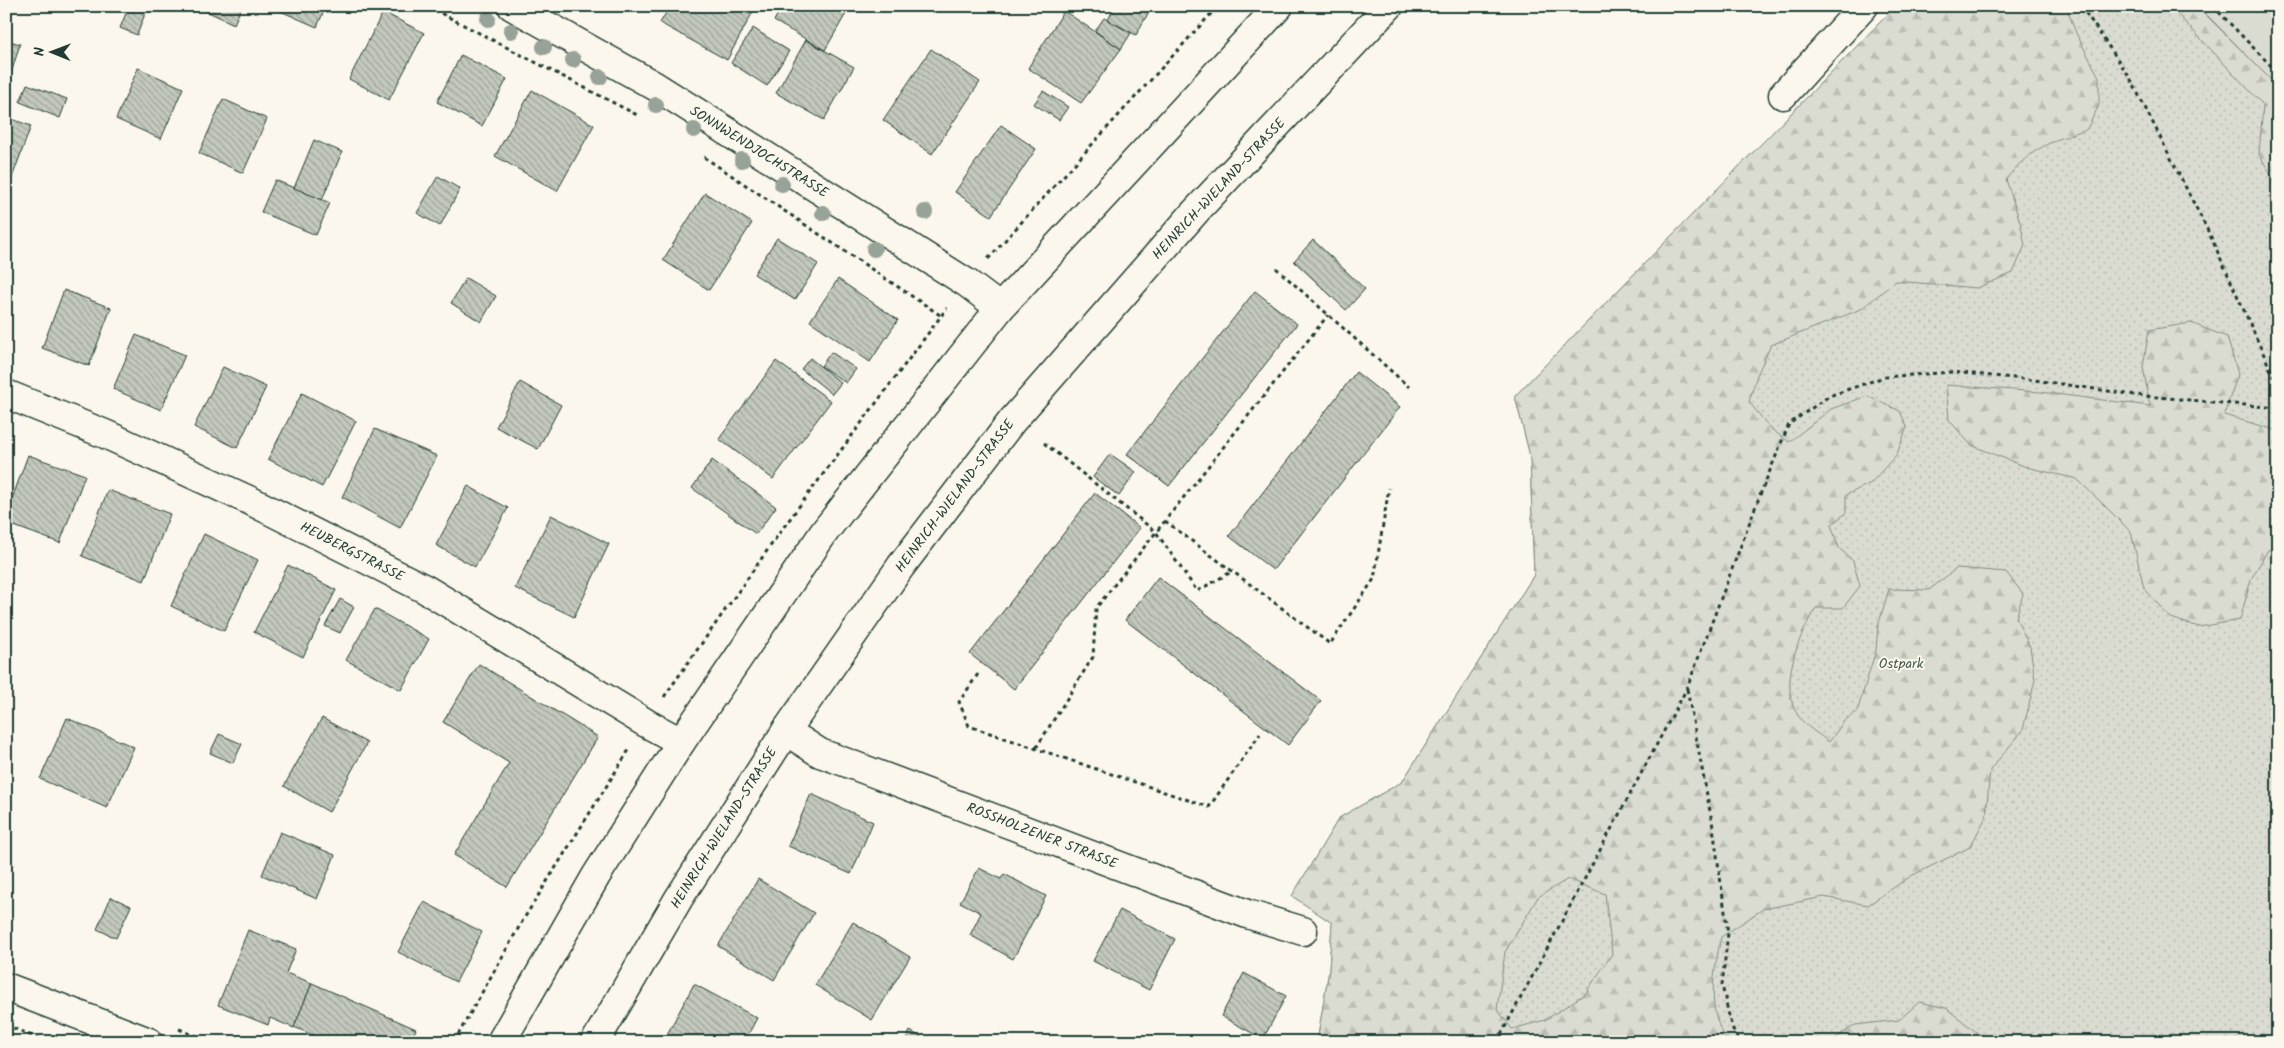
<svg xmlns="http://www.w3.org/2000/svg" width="2284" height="1048" viewBox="0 0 2284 1048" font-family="Kalam,sans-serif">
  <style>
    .grass { fill: url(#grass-dots); stroke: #7d8c82 }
    .forest { fill: url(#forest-firs); stroke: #7d8c82; fill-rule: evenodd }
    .pitch { fill: #dbdcd1; stroke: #7d8c82 }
    .building { fill: url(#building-back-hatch); stroke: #1f3d34 }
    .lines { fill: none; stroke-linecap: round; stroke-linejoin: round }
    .minor-casing { stroke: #1f3d34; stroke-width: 31 }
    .major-casing { stroke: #1f3d34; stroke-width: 31 }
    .path { stroke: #1f3d34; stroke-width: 3; stroke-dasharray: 4 4; stroke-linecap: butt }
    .minor { stroke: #fbf7ec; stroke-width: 28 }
    .major { stroke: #fbf7ec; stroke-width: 28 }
    .tree { fill: #97a298 }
    .labels { text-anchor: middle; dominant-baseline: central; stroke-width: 4; stroke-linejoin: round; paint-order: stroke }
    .street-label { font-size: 14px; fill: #1f3d34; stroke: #fbf7ec }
    .park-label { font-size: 14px; fill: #455d53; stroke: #fbf7ec }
  </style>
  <defs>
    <pattern id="grass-dots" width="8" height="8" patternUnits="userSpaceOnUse" patternTransform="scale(1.25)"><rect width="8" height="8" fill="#dbdcd1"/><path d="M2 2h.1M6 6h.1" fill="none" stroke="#bcbeb4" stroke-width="1.8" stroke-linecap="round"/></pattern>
    <pattern id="forest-firs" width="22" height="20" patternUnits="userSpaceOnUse" patternTransform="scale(1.25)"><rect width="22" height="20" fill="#dbdcd1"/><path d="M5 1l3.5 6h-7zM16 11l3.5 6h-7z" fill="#bcbeb4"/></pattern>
    <pattern id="building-back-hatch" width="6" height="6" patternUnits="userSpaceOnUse" patternTransform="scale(1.25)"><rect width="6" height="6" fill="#c4c9be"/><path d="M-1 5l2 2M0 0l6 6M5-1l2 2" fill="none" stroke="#9fa49b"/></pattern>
  </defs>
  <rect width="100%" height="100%" fill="#fbf7ec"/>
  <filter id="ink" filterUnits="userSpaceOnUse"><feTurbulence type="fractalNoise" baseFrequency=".02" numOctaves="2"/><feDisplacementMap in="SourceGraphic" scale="10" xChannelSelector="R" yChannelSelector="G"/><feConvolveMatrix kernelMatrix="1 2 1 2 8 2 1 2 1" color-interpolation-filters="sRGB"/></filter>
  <g filter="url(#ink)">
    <!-- grass -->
    <path class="grass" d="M1896,6H2197L2278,87V1042H1317L1329,970L1332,923L1292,896L1339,818L1402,782L1534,575L1530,456L1515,396Z"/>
    <!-- forest -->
    <g class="forest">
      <path d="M1896,6H2066L2076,33L2099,77V105L2087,129C2051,141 2031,148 2006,179L2020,222L2025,245L2013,273L1977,288L1896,281L1861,309L1771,345L1757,375L1749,402L1771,429L1789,442L1831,409L1867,396L1900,411L1907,427L1897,454L1871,483L1846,495V513L1831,525L1839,548L1853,561L1860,586L1843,608H1816C1799,634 1777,688 1799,717C1806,727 1819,734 1829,742L1845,720L1857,712L1876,650L1878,626L1889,589L1929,590L1957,568L2006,572L2023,594L2016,618L2030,647L2035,680L2023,730L1990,770L1986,817L1970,847L1911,876L1868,905L1824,897L1763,909L1721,937C1714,972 1705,1010 1728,1042H1317L1329,970L1332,923L1292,896L1339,818L1402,782L1534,575L1530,456L1515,396ZM1568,879L1605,894L1612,954L1585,994L1545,1020L1512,1029L1497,1009L1505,952L1538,897Z"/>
      <path d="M2170,6H2197L2278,87V187L2259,154L2263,105Z"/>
      <path d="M2191,323L2227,337L2238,374L2224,415L2275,430L2278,434V547L2268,550L2251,579L2240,620L2199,627L2170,618L2144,588L2131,532L2107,508L2077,479L2026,467L1971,445L1949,420L1946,385L2040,392L2150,406L2143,367L2149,330Z"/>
      <path d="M1919,1002L1946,1008L1989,1042H1830L1855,1025L1899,1020Z"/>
    </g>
    <!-- pitch -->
    <path class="pitch" d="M2198,6H2278V87Z"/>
    <!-- building -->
    <g class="building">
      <path d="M129,6L146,11L137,35L120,28Z"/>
      <path d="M205,6H242L234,24L204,10Z"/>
      <path d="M269,6H326L317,27Z"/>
      <path d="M670,6H756L727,60L660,23Z"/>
      <path d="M782,6H837L847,12L825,50L774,21Z"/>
      <path d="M1115,6H1148L1151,8L1136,35L1108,20Z"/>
      <path d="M1064,11L1121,49L1081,103L1028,68Z"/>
      <path d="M383,12L424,33L389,100L349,79Z"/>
      <path d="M1104,18L1131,33L1121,49L1095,31Z"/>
      <path d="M753,28L789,51L767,86L731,63Z"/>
      <path d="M6,40L20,44L8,83L6,82Z"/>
      <path d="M806,40L854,67L824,120L776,93Z"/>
      <path d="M931,49L980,82L932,154L883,120Z"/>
      <path d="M461,55L507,79L482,126L437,102Z"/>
      <path d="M138,68L183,88L161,139L116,119Z"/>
      <path d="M27,84L67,99L60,118L20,102Z"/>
      <path d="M532,90L594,125L557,191L495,156Z"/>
      <path d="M1043,91L1068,107L1059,120L1034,104Z"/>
      <path d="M223,99L267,119L243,173L199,153Z"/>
      <path d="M6,117L31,126L6,194Z"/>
      <path d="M1001,125L1036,149L991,216L955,192Z"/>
      <path d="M314,140L342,152L322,200L294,188Z"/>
      <path d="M438,176L460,189L440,226L417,213Z"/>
      <path d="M275,180L330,203L316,235L261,212Z"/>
      <path d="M705,193L752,223L709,290L663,260Z"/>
      <path d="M777,238L818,264L795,300L754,274Z"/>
      <path d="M1313,240L1365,289L1346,310L1294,261Z"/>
      <path d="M466,278L496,296L481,322L451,303Z"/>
      <path d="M838,279L898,320L870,362L810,321Z"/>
      <path d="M64,290L111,308L89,366L42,348Z"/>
      <path d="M1255,291L1297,324L1169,486L1127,454Z"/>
      <path d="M136,335L185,355L161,410L113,389Z"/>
      <path d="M831,352L856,369L846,383L821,366Z"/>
      <path d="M810,358L841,383L832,394L801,369Z"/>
      <path d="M776,361L831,401L773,479L719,439Z"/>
      <path d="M223,367L266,387L237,448L194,427Z"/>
      <path d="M1356,372L1400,407L1273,570L1229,536Z"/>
      <path d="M520,382L561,405L538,449L496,427Z"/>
      <path d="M302,393L356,421L322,487L268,459Z"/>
      <path d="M375,429L437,456L400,528L342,497Z"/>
      <path d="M1110,454L1136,472L1119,496L1093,477Z"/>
      <path d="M28,455L85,475L60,543L6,523V515Z"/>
      <path d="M712,460L776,507L756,534L692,488Z"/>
      <path d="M468,486L508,508L475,567L436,545Z"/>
      <path d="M108,490L170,514L144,581L82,556Z"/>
      <path d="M1095,493L1140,528L1014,689L970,654Z"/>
      <path d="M551,515L609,544L574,617L515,588Z"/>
      <path d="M204,534L258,560L224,631L171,606Z"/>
      <path d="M288,565L336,590L303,657L254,632Z"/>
      <path d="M1158,577L1321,701L1288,745L1125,620Z"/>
      <path d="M340,599L354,607L340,633L325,626Z"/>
      <path d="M375,609L429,639L401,690L346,660Z"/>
      <path d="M479,664L598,737L507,887L454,855L509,763L443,722Z"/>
      <path d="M67,718L134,747L107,808L40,779Z"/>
      <path d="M322,718L367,743L329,812L284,786Z"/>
      <path d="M219,734L242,744L233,763L210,753Z"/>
      <path d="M811,794L873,822L851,874L788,846Z"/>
      <path d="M280,832L335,855L317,899L262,875Z"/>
      <path d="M979,868L1001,879L1004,874L1046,896L1013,959L970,935L981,913L960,902Z"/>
      <path d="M758,879L814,913L774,980L718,946Z"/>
      <path d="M111,897L131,906L116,938L97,929Z"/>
      <path d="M424,902L482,932L456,982L398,952Z"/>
      <path d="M1120,910L1175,939L1149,990L1093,961Z"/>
      <path d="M853,922L910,957L872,1020L815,985Z"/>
      <path d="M248,930L296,949L286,973L312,983L294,1028L270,1018L268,1025L218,1005Z"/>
      <path d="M1244,973L1286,996L1263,1039L1221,1016Z"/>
      <path d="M312,983L416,1029L410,1042H329L294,1027Z"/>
      <path d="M694,984L757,1018L744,1042H663Z"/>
      <path d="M910,1031L930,1042H905Z"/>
    </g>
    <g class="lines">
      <defs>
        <g id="minor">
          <path d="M512,6L655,86L967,283L1000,308"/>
          <path d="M1783,95L1864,6"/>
          <path d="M6,394L105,434L253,502L425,589L646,723L681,742"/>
          <path d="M786,731L820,753L834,758L1247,914L1303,931"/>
          <path d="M6,987L149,1042"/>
        </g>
        <g id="major">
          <path d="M501,1042L596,876L681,742L825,531L1000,308L1279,6"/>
          <path d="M595,1042L679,898L786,731L901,566L1012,421L1196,211L1389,6"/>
        </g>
      </defs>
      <!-- minor casing -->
      <use href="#minor" class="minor-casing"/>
      <!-- major casing -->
      <use href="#major" class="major-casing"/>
      <!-- path -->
      <g class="path">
        <path d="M427,6L639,116"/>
        <path d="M2081,6L2129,76L2210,235L2278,386"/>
        <path d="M2213,6L2276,71"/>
        <path d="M704,157L940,315"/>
        <path d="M988,259L1218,6"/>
        <path d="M1276,268L1409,387"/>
        <path d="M1044,443L1156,532L1197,591L1233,571"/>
        <path d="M1165,521L1330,644L1374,579L1389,488"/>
        <path d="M978,674L959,702L969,726L1209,807L1260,734"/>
        <path d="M1687,689L1713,827L1728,933L1722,985L1731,1025L1739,1042"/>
        <path d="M664,697L783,528L947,308"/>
        <path d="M1036,748L1093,657L1096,608L1328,315"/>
        <path d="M6,1025L48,1042"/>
        <path d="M179,1029L211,1042"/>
        <path d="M454,1042L523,920L629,750"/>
        <path d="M1497,1042L1687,688L1760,495L1789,424L1829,396L1884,377L1952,372L2034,380L2135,395L2278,408"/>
      </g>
      <!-- minor -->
      <use href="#minor" class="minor"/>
      <!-- major -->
      <use href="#major" class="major"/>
    </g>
    <!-- trees -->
    <g class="tree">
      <circle cx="488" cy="19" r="8"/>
      <circle cx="511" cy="31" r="8"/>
      <circle cx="544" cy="47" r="8"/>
      <circle cx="573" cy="60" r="8"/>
      <circle cx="600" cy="77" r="8"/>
      <circle cx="656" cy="105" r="8"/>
      <circle cx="694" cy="130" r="8"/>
      <circle cx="742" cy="160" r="8"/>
      <circle cx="782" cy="184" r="8"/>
      <circle cx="925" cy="212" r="8"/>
      <circle cx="823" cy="213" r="8"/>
      <circle cx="874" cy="249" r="8"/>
    </g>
  </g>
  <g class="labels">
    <!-- street labels -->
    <g class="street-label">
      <text transform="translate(759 152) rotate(32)">SONNWENDJOCHSTRASSE</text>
      <text transform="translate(1219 189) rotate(-47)">HEINRICH-WIELAND-STRASSE</text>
      <text transform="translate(955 496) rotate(-53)">HEINRICH-WIELAND-STRASSE</text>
      <text transform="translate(352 552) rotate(27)">HEUBERGSTRASSE</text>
      <text transform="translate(724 828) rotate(-58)">HEINRICH-WIELAND-STRASSE</text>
      <text transform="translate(1042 836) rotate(21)">ROSSHOLZENER STRASSE</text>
    </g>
    <!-- park labels -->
    <g class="park-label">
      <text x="1901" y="664">Ostpark</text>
    </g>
  </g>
  <!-- margin -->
  <rect width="2284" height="1048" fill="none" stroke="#fbf7ec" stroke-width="25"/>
  <rect x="12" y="12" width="2259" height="1023" fill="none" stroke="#1f3d34" stroke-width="2" filter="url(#ink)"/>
  <!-- north arrow -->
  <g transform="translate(52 52) rotate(271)" stroke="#fbf7ec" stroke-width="4" paint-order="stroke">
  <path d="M0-4L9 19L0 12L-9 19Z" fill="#1f3d34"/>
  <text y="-8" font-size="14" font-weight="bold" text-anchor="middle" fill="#1f3d34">N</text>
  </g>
</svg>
